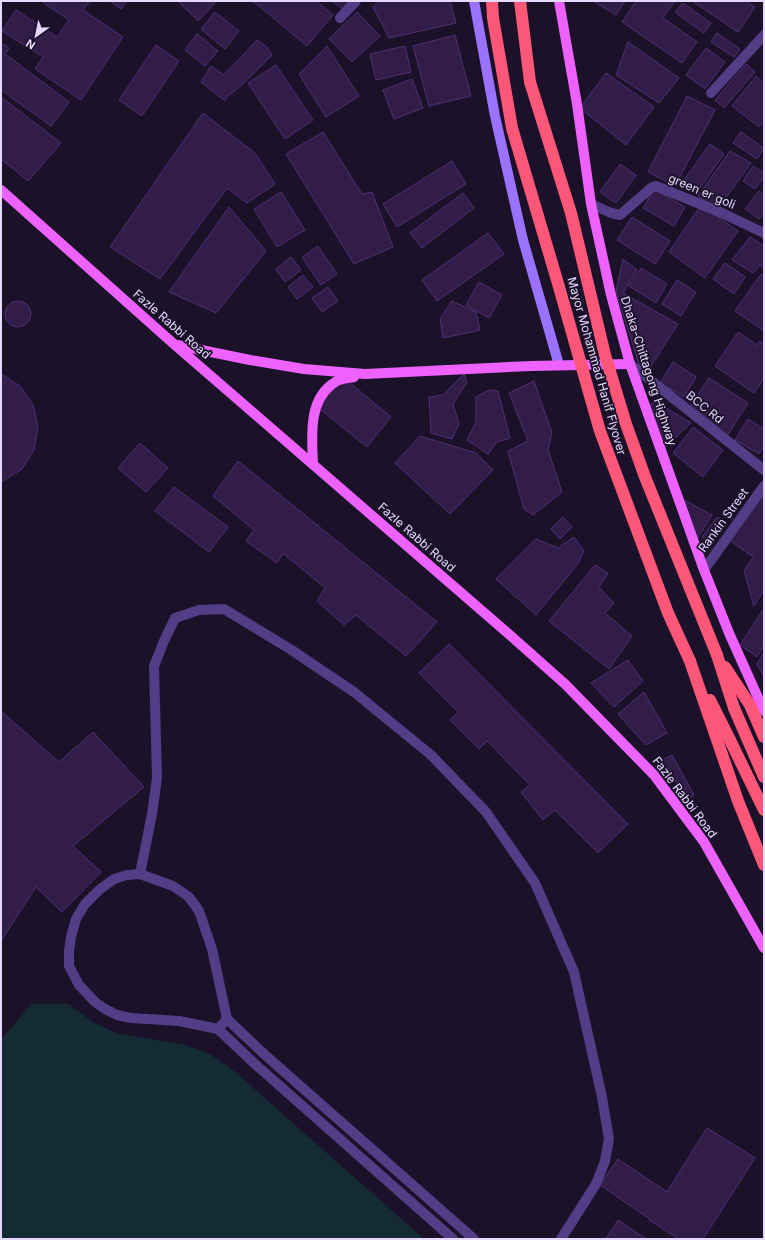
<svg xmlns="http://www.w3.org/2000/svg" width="765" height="1240" viewBox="0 0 765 1240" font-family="Inter,sans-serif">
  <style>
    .green { fill: #142b33 }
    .building { fill: #321d49; stroke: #502f75 }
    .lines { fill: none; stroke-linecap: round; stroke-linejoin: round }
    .lane { stroke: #543d87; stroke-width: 10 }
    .street { stroke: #543d87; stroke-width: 10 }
    .secondary { stroke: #9b72fd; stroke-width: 10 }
    .primary { stroke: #ed62fc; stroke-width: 10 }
    .highway { stroke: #fc5678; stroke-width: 12 }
    .highway-bridge { stroke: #fc5678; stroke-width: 12 }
    .labels { text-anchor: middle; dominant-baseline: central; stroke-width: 3.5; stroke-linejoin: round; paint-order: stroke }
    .street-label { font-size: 12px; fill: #e7d9fe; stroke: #1b1129 }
  </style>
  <rect width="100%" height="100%" fill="#1b1129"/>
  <!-- green -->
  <path class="green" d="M31,1004H69L93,1022L117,1033L186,1045L211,1055L233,1070L424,1239H1V1040Z"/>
  <!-- building -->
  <g class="building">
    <path d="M46,1H90L83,10L123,37L81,100L35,69L43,57L2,31L16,10L57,37L69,20L44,3Z"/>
    <path d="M110,1H127L121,9Z"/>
    <path d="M178,1H213L215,3L198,21Z"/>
    <path d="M253,1H316L333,15L307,46Z"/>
    <path d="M332,1H353L345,11Z"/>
    <path d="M380,1H450L456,23L389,38L373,7Z"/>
    <path d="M593,1H625L616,15Z"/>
    <path d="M636,1H672L674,2L663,18L697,42L682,63L622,22Z"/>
    <path d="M692,1H746L755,7L738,32Z"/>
    <path d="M683,3L711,23L704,33L675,12Z"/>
    <path d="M215,12L239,31L225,49L201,29Z"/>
    <path d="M357,12L380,36L352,62L329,39Z"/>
    <path d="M717,33L740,49L734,57L711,42Z"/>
    <path d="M197,34L218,51L205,66L185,50Z"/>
    <path d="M455,35L471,96L429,106L413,46Z"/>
    <path d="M257,40L266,46L272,55L243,84L227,97L225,101L201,82L211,66L224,75Z"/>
    <path d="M628,42L679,78L659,103L616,75Z"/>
    <path d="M1,43L9,48L5,54L69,102L51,126L1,90Z"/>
    <path d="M156,45L179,61L142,116L119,100Z"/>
    <path d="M327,46L359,96L326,117L299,74Z"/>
    <path d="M405,46L411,72L376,80L370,54Z"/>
    <path d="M706,48L725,62L705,89L686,75Z"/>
    <path d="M746,64L755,72L724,108L715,100Z"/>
    <path d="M276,65L313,120L285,139L248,83Z"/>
    <path d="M606,73L654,107L626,145L580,108Z"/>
    <path d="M756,76L764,83V121L759,127L732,106Z"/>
    <path d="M412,79L423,108L394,119L383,90Z"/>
    <path d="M687,96L715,110L675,186L648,172Z"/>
    <path d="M1,97L61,143L28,181L1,159Z"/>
    <path d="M203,113L255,153L275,184L247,203L227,188L160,279L110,247Z"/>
    <path d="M323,132L362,194L372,192L393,247L354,264L286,154Z"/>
    <path d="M741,132L764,148L757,159L733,143Z"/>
    <path d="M710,144L724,154L696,194L681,184Z"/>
    <path d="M730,151L751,163L717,210L698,196Z"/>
    <path d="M452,161L466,184L397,227L383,204Z"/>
    <path d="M620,164L636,175L616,203L600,192Z"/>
    <path d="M753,166L764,173V178L755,189L743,181Z"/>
    <path d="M654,189L685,207L674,226L643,208Z"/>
    <path d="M759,191L764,195V213L759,219L745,209Z"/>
    <path d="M281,192L305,230L277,247L254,209Z"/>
    <path d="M463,193L474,208L422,248L410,233Z"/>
    <path d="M701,205L738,231L705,278L669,252Z"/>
    <path d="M229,207L266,251L216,313L169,292Z"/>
    <path d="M632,217L670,241L655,264L617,240Z"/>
    <path d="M488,233L504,254L437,301L422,280Z"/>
    <path d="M750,237L764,246V268L760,265L753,273L732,260Z"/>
    <path d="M318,246L337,274L321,285L302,257Z"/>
    <path d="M291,257L301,270L285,282L276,269Z"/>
    <path d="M623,259L637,270L623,293L678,324L649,369L640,368L616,291Z"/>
    <path d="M725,263L745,277L734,294L713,279Z"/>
    <path d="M641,268L667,284L656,303L629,286Z"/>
    <path d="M761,274L764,276V331L735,311Z"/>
    <path d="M303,275L313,287L297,299L288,287Z"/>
    <path d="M677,280L696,292L681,316L662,304Z"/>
    <path d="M479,282L502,295L489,318L466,305Z"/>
    <path d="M328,287L338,301L322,312L312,298Z"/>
    <circle cx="18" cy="314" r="13"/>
    <path d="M452,301L476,312L480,330L443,338L440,319Z"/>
    <path d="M738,332L757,345L760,341L764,344V378L754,393L715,366Z"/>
    <path d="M673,362L696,377L684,397L660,383Z"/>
    <path d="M1,374L20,386L33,405L38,427L34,450L22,469L1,482Z"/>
    <path d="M339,374L391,417L367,447L314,404Z"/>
    <path d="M464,374L467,382L453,404L459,424L452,439L431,433L429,397L443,395Z"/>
    <path d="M709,378L748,403L727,436L688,410Z"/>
    <path d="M534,381L552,433L548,450L562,492L533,515L524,509L508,451L528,441L509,393Z"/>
    <path d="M489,390L498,391L510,438L497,442L488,454L467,440L476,422V397Z"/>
    <path d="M654,401L691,423L665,447L648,409Z"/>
    <path d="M748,419L764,429V446L759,454L735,440Z"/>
    <path d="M693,427L723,450L703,477L673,453Z"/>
    <path d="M420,436L476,453L493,470L450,514L395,463Z"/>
    <path d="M140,443L168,468L146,492L118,468Z"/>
    <path d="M238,461L437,622L406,656L356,615L344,625L317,601L325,588L283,553L277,563L246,541L254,530L213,496Z"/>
    <path d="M174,487L228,527L209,552L155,511Z"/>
    <path d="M764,495V590L754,606L744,571L753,557L729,540Z"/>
    <path d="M684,500L712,515L697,539Z"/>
    <path d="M563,517L572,527L560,539L551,529Z"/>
    <path d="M717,517L726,523L711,544L702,537Z"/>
    <path d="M574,537L584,551L577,565L536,615L496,579L536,539L558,548Z"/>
    <path d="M595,565L608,573L599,587L614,603L605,613L632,636L609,669L549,621Z"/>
    <path d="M764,608V645L757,657L740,645Z"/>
    <path d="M449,644L628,824L598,853L555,810L543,820L521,792L530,785L487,741L479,749L450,720L458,712L419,673Z"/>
    <path d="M764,652V677L757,664Z"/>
    <path d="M628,660L643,681L614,707L591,683Z"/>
    <path d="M644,692L667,733L646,745L618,714Z"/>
    <path d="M1,711L59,762L93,732L144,787L73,846L101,872L62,912L36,887L1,941Z"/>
    <path d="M672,755L694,795L688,799L661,761Z"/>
    <path d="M707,1128L755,1158L703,1239H679L649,1220L650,1219L600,1185L618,1159L667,1192Z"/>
    <path d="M618,1220L646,1239H606Z"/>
  </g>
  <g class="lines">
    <!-- lane -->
    <g class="lane">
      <path d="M140,874L152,814L157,778L154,666L164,641L175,618L199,610L224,609L290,649L354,692L431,755L486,812L535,883L574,972L602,1097L609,1139L605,1161L596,1184L561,1239"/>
      <path d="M227,1019L218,1029L179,1021L131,1018L117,1015L105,1009L95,1002L79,985L69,966V951L71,937L76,919L85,904L99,890L114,879L127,875L140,874L173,886L189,897L199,911L212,949L227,1019L264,1054L474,1239"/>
      <path d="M218,1029L255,1064L453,1239"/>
    </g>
    <!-- street -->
    <g class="street">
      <path d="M340,18L356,1"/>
      <path d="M711,93L764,35"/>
      <path d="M591,204L611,213L620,215L651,188L656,186L722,213L764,233"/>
      <path d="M630,364L764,470"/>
      <path d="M704,570L764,486"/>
    </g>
    <!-- secondary -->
    <path class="secondary" d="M474,1L495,116L523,240L559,365"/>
    <!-- primary -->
    <g class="primary">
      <path d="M559,1L577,104L591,204L611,295L630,364L704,570L729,633L764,711"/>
      <path d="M1,190L175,345L511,636L565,684L654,775L704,842L764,948"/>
      <path d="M177,345L250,360L304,369L365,374L531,366L630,364"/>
      <path d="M313,464C312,438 308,403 331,385C334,383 336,381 339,380C344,378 349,378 354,377"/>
    </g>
    <!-- highway -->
    <g class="highway">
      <path d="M717,655L734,708L764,777"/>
      <path d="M690,661L738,801L764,865"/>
      <path d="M725,667L750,705L764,737"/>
      <path d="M710,700L729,738L764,810"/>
    </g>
    <!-- highway-bridge -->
    <g class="highway-bridge">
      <path d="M492,1L493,18L512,128L559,287L600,431L668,613L690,661"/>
      <path d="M520,1L530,82L571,213L605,355L626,424L645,477L717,655"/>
    </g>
  </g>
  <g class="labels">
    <!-- street labels -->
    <g class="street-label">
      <text transform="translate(702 191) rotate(23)">green er goli</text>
      <text transform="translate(172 324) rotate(41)">Fazle Rabbi Road</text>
      <text transform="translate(597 366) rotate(74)">Mayor Mohammad Hanif Flyover</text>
      <text transform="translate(649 371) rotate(72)">Dhaka-Chittagong Highway</text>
      <text transform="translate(705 407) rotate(39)">BCC Rd</text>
      <text transform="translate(723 520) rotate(-54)">Rankin Street</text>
      <text transform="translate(417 537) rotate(41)">Fazle Rabbi Road</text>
      <text transform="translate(685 797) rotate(53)">Fazle Rabbi Road</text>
    </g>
  </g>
  <!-- border -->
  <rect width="765" height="1240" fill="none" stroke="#e7d9fe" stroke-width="4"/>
  <!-- north arrow -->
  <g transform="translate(36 36) rotate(213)" stroke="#1b1129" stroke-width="3" paint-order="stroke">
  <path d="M0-3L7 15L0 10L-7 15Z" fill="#e7d9fe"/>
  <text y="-6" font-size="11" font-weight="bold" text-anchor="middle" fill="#e7d9fe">N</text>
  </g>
</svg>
